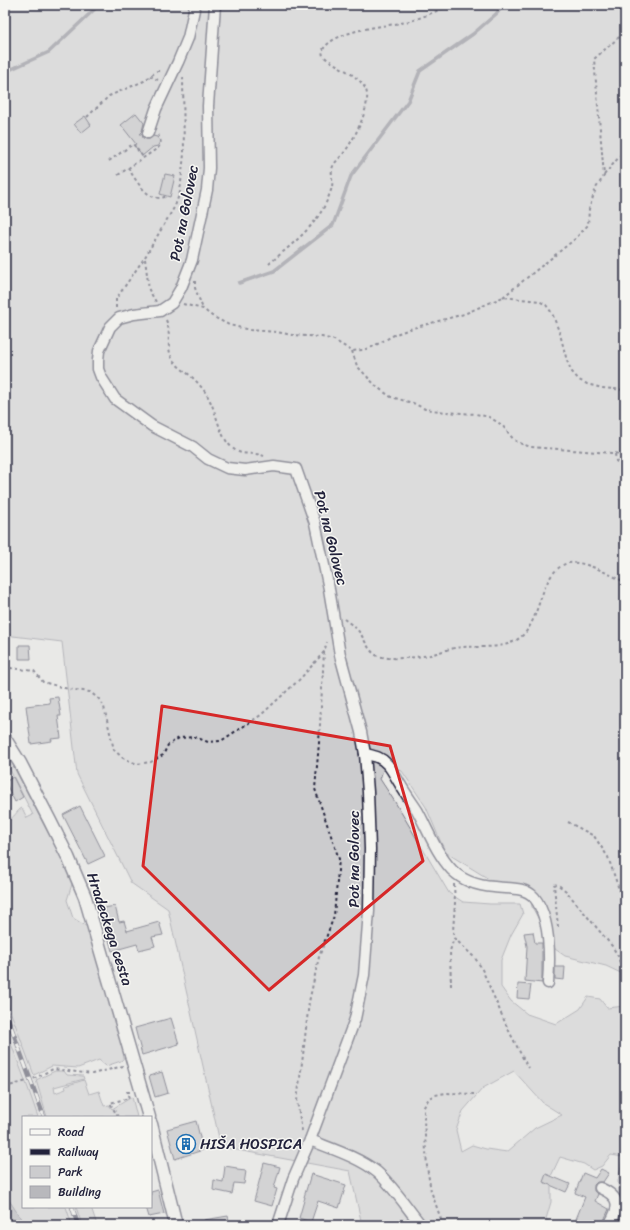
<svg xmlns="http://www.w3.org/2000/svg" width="630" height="1230" viewBox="0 0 630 1230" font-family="Sriracha,sans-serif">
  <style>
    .built { fill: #dadada }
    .green { fill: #ccccce; stroke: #777784; fill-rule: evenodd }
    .water { fill: #a5a5ac; stroke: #71717f }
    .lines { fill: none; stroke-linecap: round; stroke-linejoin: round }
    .stream { stroke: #71717f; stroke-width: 3.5 }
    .building { fill: #b8b8bc; stroke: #22223b }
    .minor-casing { stroke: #22223b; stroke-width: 13 }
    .tertiary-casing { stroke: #22223b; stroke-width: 15 }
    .path { stroke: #22223b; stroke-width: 2; stroke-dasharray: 3 3; stroke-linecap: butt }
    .minor { stroke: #f6f6f2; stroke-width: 10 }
    .tertiary { stroke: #f6f6f2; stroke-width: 12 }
    .rail-casing { stroke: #22223b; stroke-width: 4.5 }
    .rail { stroke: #f6f6f2; stroke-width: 3; stroke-dasharray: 9; stroke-linecap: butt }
    .marked { fill: none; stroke: #d62828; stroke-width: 3; stroke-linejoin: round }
    .labels { text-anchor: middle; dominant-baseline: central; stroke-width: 3; stroke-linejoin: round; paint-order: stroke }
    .street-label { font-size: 15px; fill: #22223b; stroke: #f6f6f2 }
    .poi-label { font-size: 15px; fill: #22223b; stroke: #f6f6f2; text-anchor: start }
  </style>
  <rect width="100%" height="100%" fill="#e9e9e7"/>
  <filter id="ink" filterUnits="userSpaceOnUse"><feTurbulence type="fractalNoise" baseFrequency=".025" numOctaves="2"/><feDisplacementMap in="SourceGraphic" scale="8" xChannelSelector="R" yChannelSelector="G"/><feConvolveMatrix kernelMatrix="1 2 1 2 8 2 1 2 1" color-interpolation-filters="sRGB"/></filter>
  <g filter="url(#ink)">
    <!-- built -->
    <g class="built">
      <path d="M5,997L34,1075L47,1117H38L28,1088L5,1028Z"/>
      <path d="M66,1207H76L82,1225H72Z"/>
    </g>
    <!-- green -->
    <g class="green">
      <path d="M5,5H625V975L606,966L565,956L555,949L532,907L530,889L497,884L445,852L426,807L402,771L385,764L380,779L395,802L449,893L463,902L490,904H520L523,914L511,935L501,960V987L511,1001L527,1014L556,1024L580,1009L588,997L600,999L607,1008L625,1006V1225H617L615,1222L620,1205L618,1181L623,1157L611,1155L602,1166L593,1170L584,1164L560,1157L551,1176V1202L546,1219L554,1225H362L350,1171L221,1147L168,909L131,883L77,774L62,642L5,635ZM514,1071L543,1103L562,1115L535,1128L507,1152L486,1149L472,1145L461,1151L456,1130L463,1111L483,1088Z"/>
      <path d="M5,750L73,881L67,900L73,918L89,928L126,1055L121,1061L106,1066L99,1060L78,1068L52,1066L34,1075L5,997V822C16,817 16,811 22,808L27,818L33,815L9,768L5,769Z"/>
      <path d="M5,1028L28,1088L38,1117H23V1207H66L72,1225H25L5,1194Z"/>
      <path d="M55,1071H64L67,1075L83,1076L84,1079L54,1087L55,1093L66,1089L65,1086L84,1080L89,1094L99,1091L104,1106L109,1105L112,1109L132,1097L137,1117H47L36,1080Z"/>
      <path d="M76,1207H91L97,1225H82Z"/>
    </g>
    <!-- water -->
    <path class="water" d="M5,1194L25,1225H5Z"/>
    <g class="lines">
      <!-- stream -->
      <g class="stream">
        <path d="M5,72L49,52L99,5"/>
        <path d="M239,283L274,271L333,225L351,176L408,101L420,71L473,34L496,14L504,5"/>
      </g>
    </g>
    <!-- building -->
    <g class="building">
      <path d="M136,113L144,123L142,131L139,134H142L143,138L146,139H150L153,136L157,137L160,141L158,146L153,147L142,156L134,145L136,144L121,125Z"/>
      <path d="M85,116L91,125L81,133L74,124Z"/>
      <path d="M165,174L175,176L170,197L160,194Z"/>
      <path d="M19,645H30L31,659H19Z"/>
      <path d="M58,697L61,716H58L61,738L51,739L52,741L31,744L26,706L50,703L49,698Z"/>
      <path d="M13,777L23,797L15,802L5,782Z"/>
      <path d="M80,806L105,856L88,864L63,815Z"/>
      <path d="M115,906L119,922L124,921L127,931L159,922L163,935L152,937L155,946L139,950L137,944L112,951L105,926L108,925L104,908Z"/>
      <path d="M533,932L535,943H542V983L525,981L527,946L524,933Z"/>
      <path d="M555,967H565L564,980L555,979Z"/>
      <path d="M518,984L531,985L529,999L517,998Z"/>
      <path d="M171,1018L179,1044L142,1055L135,1028Z"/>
      <path d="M162,1072L168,1093L155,1097L149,1076Z"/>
      <path d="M196,1121L203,1150L175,1159L167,1129Z"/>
      <path d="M264,1163L280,1167L274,1188L277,1189L272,1206L254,1201Z"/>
      <path d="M225,1166L237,1168V1170L246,1171L244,1184L234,1183L232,1194L213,1190L214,1180L223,1182Z"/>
      <path d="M601,1169L609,1173L603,1182H597L594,1185V1191L598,1194L595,1201L609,1209L602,1225H589L576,1219L585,1197L575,1193L583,1173L595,1178Z"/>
      <path d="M311,1174L346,1185L339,1208L318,1201L311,1222L299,1218L305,1197H304Z"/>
      <path d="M546,1174L570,1184L566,1192L543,1182Z"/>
      <path d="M158,1190L164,1214L149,1217L146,1207H151V1192Z"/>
      <path d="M228,1216L230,1225H204V1220Z"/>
    </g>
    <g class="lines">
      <defs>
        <g id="minor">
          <path d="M215,5L208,106L209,168L207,190L192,260L181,288L172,303L160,311L134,314L119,318L110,327L99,351L98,360V369L101,377L115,399L152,426L193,447L208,459L227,468L245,470L274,466L296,469L315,523L329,589L340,655L361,732L365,754L368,792L370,849L369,911L364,975L355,1019L310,1140L293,1179L278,1225"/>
          <path d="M148,133L156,109L178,62L188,38L195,5"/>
          <path d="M365,754C374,756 381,757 387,764C392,769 396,778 400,784C405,793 411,801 417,810C428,830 436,853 452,870C463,881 479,886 494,887C507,889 524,886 534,897C551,918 550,958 548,983"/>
          <path d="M310,1140C332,1149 358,1157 377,1172C394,1187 407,1208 421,1225"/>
          <path d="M600,1188C621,1197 620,1207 609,1225"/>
        </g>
        <g id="tertiary">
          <path d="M5,739L20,763L50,821L68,857L85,897L149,1117"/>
          <path d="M151,1124L176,1225"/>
        </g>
      </defs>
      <!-- minor casing -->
      <use href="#minor" class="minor-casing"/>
      <!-- tertiary casing -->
      <use href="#tertiary" class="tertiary-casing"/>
      <!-- path -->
      <g class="path">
        <path d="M150,76L158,80"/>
        <path d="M87,117L109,96L144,81L157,71H162"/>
        <path d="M109,161L133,144L143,157"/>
        <path d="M128,168C136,180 149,205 167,196"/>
        <path d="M118,175L158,148C162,143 161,140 158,135"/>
        <path d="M604,175L625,150"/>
        <path d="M145,259L149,290L156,302"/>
        <path d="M269,264C287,248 308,233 321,212C325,206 330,194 332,187C333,181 331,174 332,169C334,162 339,159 343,154C353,142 372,105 366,90C360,75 335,66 323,56L322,51C335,28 387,27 410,21C424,17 438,10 451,5"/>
        <path d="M195,281V288L203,309"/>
        <path d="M503,297L575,239L588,225L589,209L596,188L604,176L594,59L625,32"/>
        <path d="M183,304L203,309L212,316L229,325L250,330L277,332L292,335L322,337L334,340L352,351L363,350L372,347L396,334L413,328L464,314L503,297L539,301L546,305L552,313L560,334L567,361L572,372L579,380L587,384L602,388L625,390"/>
        <path d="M116,308V299L145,257L175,206L180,192L184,154L183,77"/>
        <path d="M166,320C171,331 167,341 170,353C173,365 186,371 194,379C200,385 206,392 209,399C218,415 219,439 235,450C243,456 255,452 264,456"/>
        <path d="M352,351L357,366L377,387L391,397L413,403L425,409L446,412L476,414L489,417L502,425L514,440L522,444L531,447L625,454"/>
        <path d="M615,454L616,461L625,470"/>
        <path d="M344,619C349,623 356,627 360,633C365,640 368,650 376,655C387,661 418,657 430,655C440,652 451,648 462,647C483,646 509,651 525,633C541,614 540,578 563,565C578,556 610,575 625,582"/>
        <path d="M10,668L34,671L43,682L68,689L90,692L99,699L104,707L114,750L123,758L137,764L151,762L163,755L168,745L179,738L195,737L208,742L221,741L230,735L261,715L301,678L324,652"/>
        <path d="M568,822L594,836L608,857L625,907"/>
        <path d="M454,884L455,903L453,931L454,938L475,958L481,967L507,1027L528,1068"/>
        <path d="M558,927L554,885L557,884L566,891L612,946L618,956L621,966L625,967"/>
        <path d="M451,986L450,951L454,938"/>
        <path d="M5,1087L31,1080L53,1069L92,1074L123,1066"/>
        <path d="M118,1117L110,1103L129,1098L127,1092H130"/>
        <path d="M302,1131L297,1101L303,1055L309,1002L319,957L334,916L339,859L315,789L319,743L324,652L327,642"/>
        <path d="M443,1225L431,1191L427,1167L424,1120V1107L429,1098L435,1095L446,1093L474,1094"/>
      </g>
      <!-- minor -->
      <use href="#minor" class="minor"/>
      <!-- tertiary -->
      <use href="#tertiary" class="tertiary"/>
      <defs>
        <g id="rail">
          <path d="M5,1010L44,1117"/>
          <path d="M72,1207L78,1225"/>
        </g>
      </defs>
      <!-- rail casing -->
      <use href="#rail" class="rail-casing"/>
      <!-- rail -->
      <use href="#rail" class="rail"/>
    </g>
  </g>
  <!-- marked area -->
  <path d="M0 0H630V1230H0ZM162,706L390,746L423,861L269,990L143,866Z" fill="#e9e9e7" fill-opacity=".55" fill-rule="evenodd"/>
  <path class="marked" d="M162,706L390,746L423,861L269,990L143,866Z"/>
  <!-- icons -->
  <defs>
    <symbol id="building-ring" viewBox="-11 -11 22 22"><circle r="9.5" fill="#f6f6f2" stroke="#1f6fb2" stroke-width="1.5"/><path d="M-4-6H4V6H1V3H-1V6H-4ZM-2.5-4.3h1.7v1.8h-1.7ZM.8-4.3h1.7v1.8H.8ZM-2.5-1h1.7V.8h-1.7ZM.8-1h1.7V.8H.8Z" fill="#1f6fb2"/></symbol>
  </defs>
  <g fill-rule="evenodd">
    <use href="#building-ring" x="175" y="1133" width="22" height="22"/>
  </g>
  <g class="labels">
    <!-- street labels -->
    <g class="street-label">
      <text transform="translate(184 213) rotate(-79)">Pot na Golovec</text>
      <text transform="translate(331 538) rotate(76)">Pot na Golovec</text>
      <text transform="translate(354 859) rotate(-90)">Pot na Golovec</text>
      <text transform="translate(110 929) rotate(72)">Hradeckega cesta</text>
    </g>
    <!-- poi labels -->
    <g class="poi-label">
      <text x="200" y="1144">HIŠA HOSPICA</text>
    </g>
  </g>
  <!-- margin -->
  <rect width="630" height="1230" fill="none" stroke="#f6f6f2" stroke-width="20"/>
  <rect x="10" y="10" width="610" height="1210" fill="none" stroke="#22223b" stroke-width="1.5" filter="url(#ink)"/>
  <!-- legend -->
  <rect x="22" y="1116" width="130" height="92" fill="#f6f6f2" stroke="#a1a1a9"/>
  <rect x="30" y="1129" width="20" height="6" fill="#f6f6f2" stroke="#a1a1a9"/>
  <text x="58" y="1136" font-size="12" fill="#22223b">Road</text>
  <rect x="30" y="1149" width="20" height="6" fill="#22223b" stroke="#a1a1a9"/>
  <text x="58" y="1156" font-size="12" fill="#22223b">Railway</text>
  <rect x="30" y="1166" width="20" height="12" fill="#ccccce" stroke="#a1a1a9"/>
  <text x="58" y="1176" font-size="12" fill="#22223b">Park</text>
  <rect x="30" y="1186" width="20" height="12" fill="#b8b8bc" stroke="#a1a1a9"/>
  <text x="58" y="1196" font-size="12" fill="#22223b">Building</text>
</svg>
